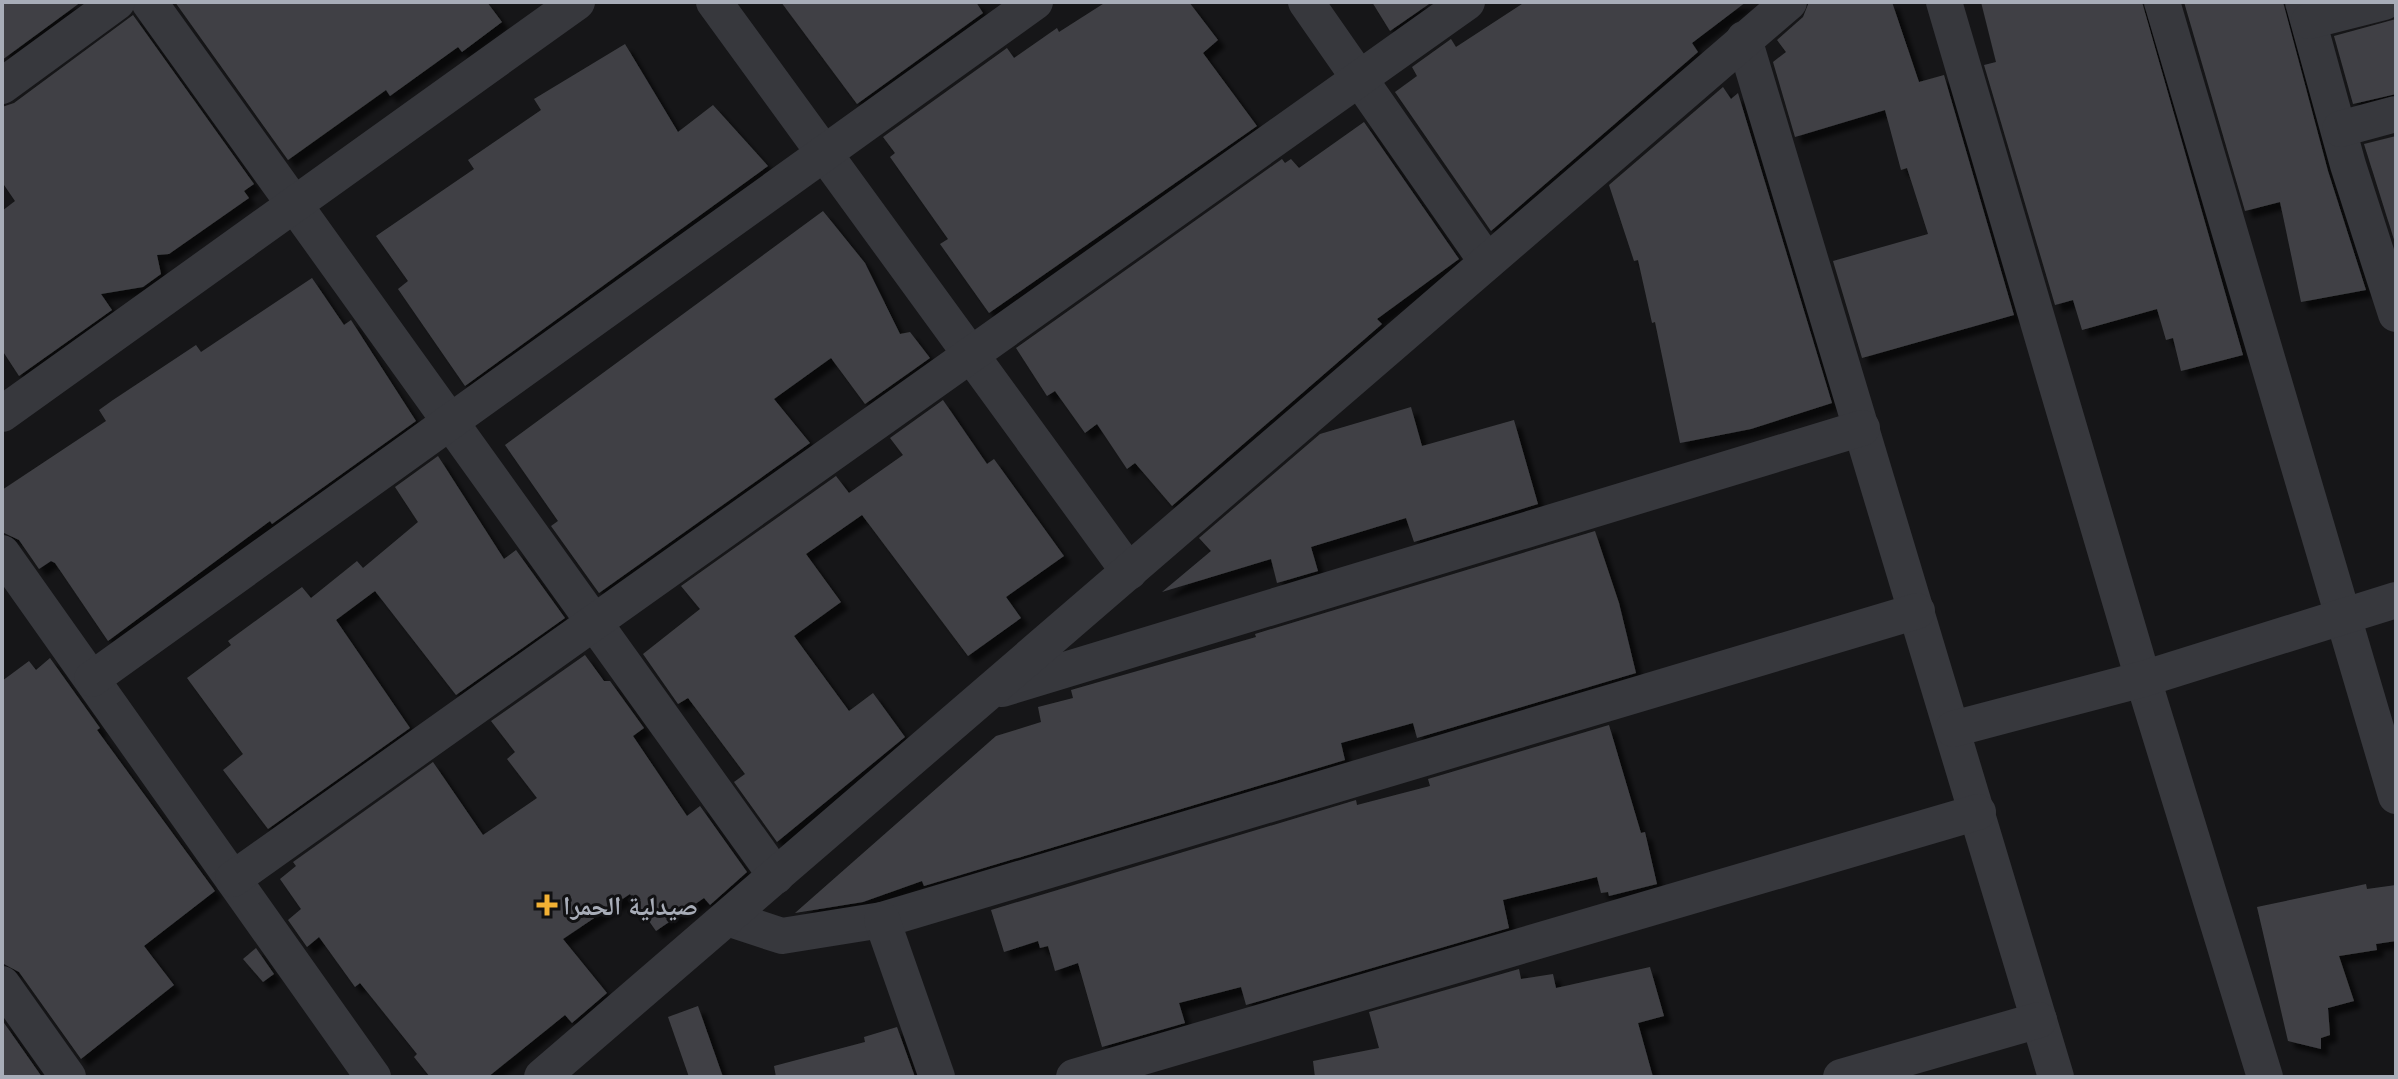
<svg xmlns="http://www.w3.org/2000/svg" width="2398" height="1079" viewBox="0 0 2398 1079" font-family="'Noto Sans','Noto Naskh Arabic',sans-serif">
  <style>
    .building { fill: #404145; filter: url(#shadow) }
    .lines { fill: none; stroke-linecap: round; stroke-linejoin: round }
    .street { stroke: #37383d; stroke-width: 36 }
    .poi-dot { fill: #f2b134; stroke: #111113; stroke-width: 3 }
    .labels { text-anchor: middle; dominant-baseline: central; stroke-width: 6; stroke-linejoin: round; paint-order: stroke }
    .poi-label { font-size: 26px; font-weight: bold; fill: #a8adb8; stroke: #111113; text-anchor: start }
  </style>
  <defs>
    <filter id="shadow"><feDropShadow dx="7" dy="7" stdDeviation="2" flood-color="#0009"/></filter>
  </defs>
  <rect width="100%" height="100%" fill="#161618"/>
  <!-- building -->
  <g class="building">
    <path d="M2,2H81L2,60Z"/>
    <path d="M175,2H487L502,22L462,52L458,47L390,96L386,90L288,160Z"/>
    <path d="M781,2H976L983,13L857,104Z"/>
    <path d="M1106,2H1189L1218,40L1203,53L1257,126L989,313L940,244L948,239L890,157L895,153L883,137L1007,48L1014,58L1057,28L1059,32Z"/>
    <path d="M1372,2H1428L1429,4L1390,31Z"/>
    <path d="M1525,2H1746L1692,43L1698,52L1491,231L1395,92L1417,76L1412,67L1451,39L1456,47Z"/>
    <path d="M1809,2H1892L1919,82L1944,75L2014,315L1862,358L1833,261L1928,234L1907,168L1901,170L1885,110L1795,137L1773,62L1786,52L1777,40L1803,17Z"/>
    <path d="M1981,2H2142L2243,355L2181,371L2173,338L2166,340L2157,309L2082,330L2073,300L2055,305L1984,65L1996,62Z"/>
    <path d="M2184,2H2283L2328,171L2366,290L2301,302L2280,202L2245,211Z"/>
    <path d="M133,15L254,184L244,191L249,198L169,254L157,255L161,274L143,287L101,294L112,310L19,376L2,350V211L15,201L2,182V107L14,103Z"/>
    <path d="M2396,19V94L2353,104L2334,36Z"/>
    <path d="M625,44L678,132L713,105L768,166L465,386L398,289L408,281L376,236L474,169L468,160L541,110L534,99Z"/>
    <path d="M1723,87L1731,99L1738,93L1832,403L1751,429L1680,443L1655,322L1652,323L1638,260L1634,261L1609,185Z"/>
    <path d="M1364,122L1459,259L1377,319L1382,324L1172,506L1135,463L1127,469L1097,424L1085,433L1055,391L1047,396L1016,348L1282,159L1285,163L1291,159L1299,168Z"/>
    <path d="M2396,136V246L2364,144Z"/>
    <path d="M823,211L865,263L900,334L910,332L930,358L865,404L831,358L774,399L810,443L599,593L551,526L558,521L505,445Z"/>
    <path d="M312,278L344,325L351,320L416,421L272,524L270,521L108,641L55,563L51,561L39,569L19,540L2,532V490L106,421L99,410L113,400L196,345L201,352Z"/>
    <path d="M943,400L987,464L994,459L1064,556L1006,597L1021,618L968,656L862,515L806,554L841,602L794,636L849,711L873,693L905,737L777,842L734,782L745,774L688,698L678,704L643,654L700,609L681,586L836,476L849,493L903,455L890,438Z"/>
    <path d="M1411,407L1422,446L1514,420L1538,504L1414,542L1406,518L1311,547L1318,571L1277,583L1271,559L1162,592L1211,551L1199,538L1320,434Z"/>
    <path d="M438,456L504,559L516,550L565,618L456,695L375,591L336,620L410,728L268,829L223,770L243,754L187,678L231,645L228,641L302,587L311,598L357,561L363,568L418,522L395,487Z"/>
    <path d="M1595,531L1619,603L1636,673L1417,738L1413,723L1341,743L1345,760L924,886L922,881L863,902L795,913L996,736L1041,722L1038,707L1073,698L1071,690L1256,637L1255,634Z"/>
    <path d="M585,655L604,681H610L644,728L633,736L687,816L700,806L747,872L710,905L704,898L656,931L630,894L563,939L607,993L572,1023L565,1015L488,1077H430L414,1057L417,1054L360,983L355,987L319,937L307,947L288,920L301,909L280,879L296,866L293,862L433,762L483,835L537,798L507,759L515,752L491,721Z"/>
    <path d="M50,658L100,728L97,730L215,891L144,946L174,985L81,1059L19,972L2,963V681L29,661L36,670Z"/>
    <path d="M1609,725L1641,833L1645,832L1657,884L1609,896L1608,892L1601,893L1597,877L1503,900L1509,928L1246,1005L1241,987L1179,1003L1185,1023L1102,1047L1078,963L1055,971L1048,946L1040,948L1038,941L1004,952L991,910L1356,800L1357,805L1430,786L1428,779Z"/>
    <path d="M2366,884L2367,889L2396,885V941L2376,944L2377,950L2339,956L2354,1001L2328,1008L2330,1035L2321,1038V1049L2288,1041L2257,907Z"/>
    <path d="M256,948L274,974L263,982L243,959Z"/>
    <path d="M1650,967L1664,1016L1638,1023L1653,1077H1315L1313,1061L1379,1048L1369,1012L1519,969L1521,979L1553,974L1556,988Z"/>
    <path d="M698,1006L723,1077H689L668,1017Z"/>
    <path d="M2,1020L42,1077H2Z"/>
    <path d="M897,1027L915,1077H776L774,1066L865,1042L864,1037Z"/>
  </g>
  <g class="lines">
    <!-- street -->
    <g class="street">
      <path d="M149,2L776,876"/>
      <path d="M714,2L1129,572"/>
      <path d="M1306,2L1487,262"/>
      <path d="M1944,2L2143,679L2265,1077"/>
      <path d="M2162,2L2396,796"/>
      <path d="M2303,2L2348,165L2396,314"/>
      <path d="M2309,21L2384,2"/>
      <path d="M1744,39L2056,1077"/>
      <path d="M2,86L117,2"/>
      <path d="M2340,129L2396,114"/>
      <path d="M2,414L577,2"/>
      <path d="M2,553L373,1077"/>
      <path d="M92,679L1035,2"/>
      <path d="M1002,689L1862,428"/>
      <path d="M1953,729L2143,679L2396,600"/>
      <path d="M233,879L1467,2"/>
      <path d="M727,918L782,936L882,920L1917,611"/>
      <path d="M882,920L937,1077"/>
      <path d="M2,984L68,1077"/>
      <path d="M542,1077L1789,2"/>
      <path d="M1074,1077L1978,812"/>
      <path d="M1841,1077L2039,1020"/>
    </g>
  </g>
  <!-- markers -->
  <path class="poi-dot" d="M543 893h8v8h8v8h-8v8h-8v-8h-8v-8h8z"/>
  <g class="labels">
    <!-- poi labels -->
    <g class="poi-label">
      <text x="563" y="905">صيدلية الحمرا</text>
    </g>
  </g>
  <!-- border -->
  <rect width="2398" height="1079" fill="none" stroke="#a8adb8" stroke-width="8"/>
</svg>
